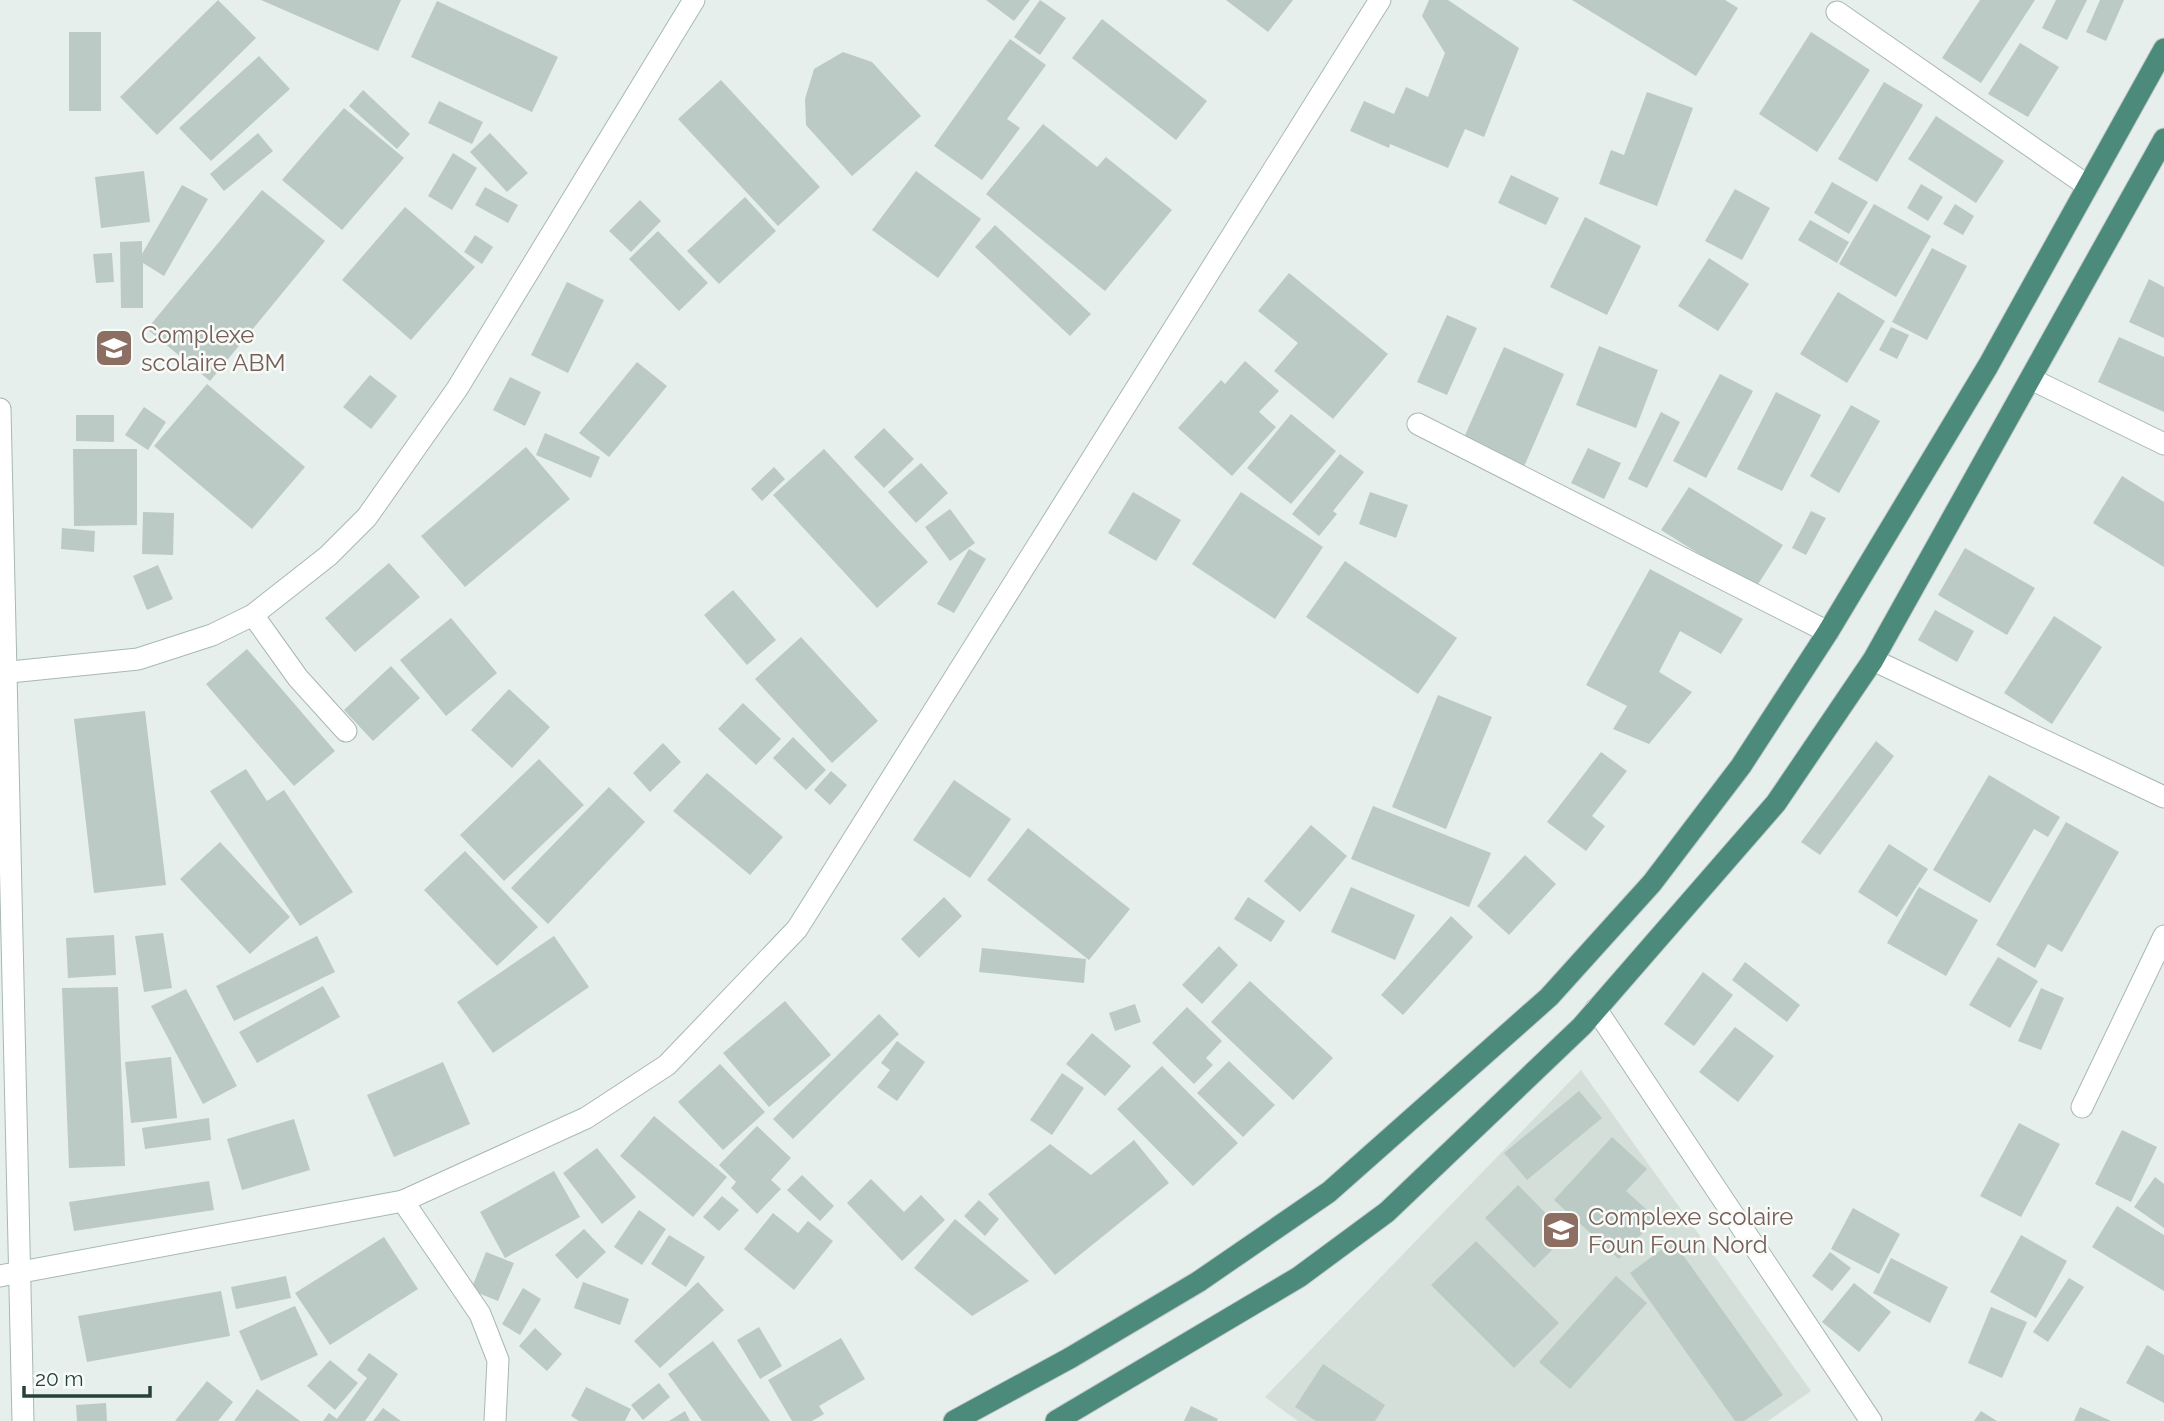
<svg xmlns="http://www.w3.org/2000/svg" width="2164" height="1421" viewBox="0 0 2164 1421" font-family="Raleway,sans-serif">
  <style>
    .built { fill: #d4dfda }
    .building { fill: #bbcac4 }
    .lines { fill: none; stroke-linecap: round; stroke-linejoin: round }
    .service-casing { stroke: #a8b8b2; stroke-width: 23 }
    .minor-casing { stroke: #a8b8b2; stroke-width: 23 }
    .tertiary-casing { stroke: #a8b8b2; stroke-width: 23 }
    .trunk-casing { stroke: #c2cac8; stroke-width: 23 }
    .service { stroke: #fff; stroke-width: 21 }
    .minor { stroke: #fff; stroke-width: 21 }
    .tertiary { stroke: #fff; stroke-width: 21 }
    .trunk { stroke: #4c8a7c; stroke-width: 21 }
    .labels { text-anchor: middle; dominant-baseline: central; stroke-width: 5; stroke-linejoin: round; paint-order: stroke }
    .education-label { font-size: 24px; fill: #785e54; stroke: #f7fbf9; text-anchor: start }
  </style>
  <rect width="100%" height="100%" fill="#e6efeb"/>
  <!-- built -->
  <path class="built" d="M1581,1070L1811,1391L1768,1421H1298L1265,1397Z"/>
  <!-- building -->
  <g class="building">
    <path d="M218,0L256,38L157,135L120,97Z"/>
    <path d="M261,0H401L378,51Z"/>
    <path d="M986,0H1030L1014,21Z"/>
    <path d="M1040,0L1066,18L1040,55L1014,37Z"/>
    <path d="M1226,0H1293L1268,32Z"/>
    <path d="M1429,0H1448L1519,48L1484,137L1465,129L1448,168L1390,144L1389,148L1350,131L1364,101L1394,114L1406,87L1428,97L1445,53L1422,16Z"/>
    <path d="M1572,0H1725L1738,8L1696,76Z"/>
    <path d="M1980,0H2035L1981,83L1942,58Z"/>
    <path d="M2056,0H2087L2067,40L2042,28Z"/>
    <path d="M2100,0H2124L2106,41L2086,32Z"/>
    <path d="M437,1L558,57L532,112L411,57Z"/>
    <path d="M1102,19L1207,101L1176,140L1072,58Z"/>
    <rect x="69" y="32" width="32" height="79"/>
    <path d="M1811,32L1870,70L1817,152L1759,114Z"/>
    <path d="M1010,39L1046,65L1007,119L1020,128L982,180L934,146Z"/>
    <path d="M2020,43L2059,67L2028,117L1988,94Z"/>
    <path d="M843,52L872,62L921,116L852,176L806,125L805,99L814,69Z"/>
    <path d="M259,56L290,89L211,161L179,128Z"/>
    <path d="M721,80L820,187L778,226L678,119Z"/>
    <path d="M1884,82L1923,105L1877,182L1838,159Z"/>
    <path d="M363,90L410,134L397,149L349,106Z"/>
    <path d="M1647,92L1693,108L1657,206L1599,184L1611,150L1624,155Z"/>
    <path d="M439,101L483,122L472,144L428,123Z"/>
    <path d="M344,108L404,158L342,230L282,180Z"/>
    <path d="M1936,116L2004,161L1976,203L1908,159Z"/>
    <path d="M1043,124L1097,167L1106,157L1172,210L1105,291L986,194Z"/>
    <path d="M258,133L273,151L224,191L210,174Z"/>
    <path d="M490,133L528,173L507,192L470,152Z"/>
    <path d="M453,153L477,168L452,210L428,196Z"/>
    <path d="M144,171L150,222L101,228L95,177Z"/>
    <path d="M916,171L981,219L938,278L872,230Z"/>
    <path d="M1511,175L1559,198L1546,225L1498,203Z"/>
    <path d="M1832,182L1868,202L1849,234L1814,213Z"/>
    <path d="M1921,184L1943,197L1928,221L1907,208Z"/>
    <path d="M182,185L208,199L164,276L143,263V308H121L120,242L142,241V254Z"/>
    <path d="M485,187L518,205L508,223L475,205Z"/>
    <path d="M1735,189L1770,208L1742,260L1705,241Z"/>
    <path d="M262,190L325,241L210,381L147,329Z"/>
    <path d="M745,197L776,231L719,284L687,251Z"/>
    <path d="M640,200L661,221L631,252L609,231Z"/>
    <path d="M1874,204L1931,236L1896,297L1839,264Z"/>
    <path d="M1955,204L1974,216L1963,235L1943,224Z"/>
    <path d="M405,207L475,267L411,340L342,280Z"/>
    <path d="M1585,217L1641,246L1607,315L1550,287Z"/>
    <path d="M1810,220L1849,242L1837,263L1798,240Z"/>
    <path d="M995,225L1091,314L1070,336L975,247Z"/>
    <path d="M658,231L708,283L679,311L629,259Z"/>
    <path d="M475,235L493,247L482,264L464,252Z"/>
    <path d="M1932,248L1967,266L1927,340L1892,322Z"/>
    <path d="M112,253L114,282L96,283L93,254Z"/>
    <path d="M1709,258L1749,284L1718,331L1678,306Z"/>
    <path d="M1289,273L1388,354L1333,419L1274,371L1298,343L1258,311Z"/>
    <path d="M2149,279L2164,287V338L2129,322Z"/>
    <path d="M567,282L604,300L568,373L531,355Z"/>
    <path d="M1838,292L1885,321L1847,383L1800,354Z"/>
    <path d="M1447,315L1477,328L1447,395L1417,382Z"/>
    <path d="M1891,327L1909,335L1897,359L1879,350Z"/>
    <path d="M2119,337L2164,357V412L2098,382Z"/>
    <path d="M1599,346L1658,370L1636,428L1576,405Z"/>
    <path d="M1504,347L1564,374L1523,469L1462,442Z"/>
    <path d="M1245,361L1279,391L1259,412L1276,427L1232,476L1178,428L1221,380L1225,384Z"/>
    <path d="M637,362L667,386L609,457L579,433Z"/>
    <path d="M1720,374L1753,391L1706,478L1673,461Z"/>
    <path d="M370,375L397,396L371,429L343,407Z"/>
    <path d="M510,377L541,392L525,426L493,410Z"/>
    <path d="M207,384L305,467L252,529L154,446Z"/>
    <path d="M1776,392L1821,415L1782,491L1737,469Z"/>
    <path d="M1851,405L1880,421L1839,493L1810,476Z"/>
    <path d="M144,407L166,422L148,450L125,435Z"/>
    <path d="M1661,412L1680,422L1647,488L1628,479Z"/>
    <path d="M1291,414L1336,451L1291,504L1247,468Z"/>
    <path d="M76,415H114V442L76,441Z"/>
    <path d="M884,428L914,459L884,488L854,457Z"/>
    <path d="M545,433L600,457L591,478L536,455Z"/>
    <path d="M526,447L570,499L465,587L421,536Z"/>
    <path d="M1588,448L1621,463L1604,499L1571,483Z"/>
    <path d="M73,449H137V525L74,526Z"/>
    <path d="M824,449L928,562L877,608L773,495Z"/>
    <path d="M1340,454L1364,472L1333,511L1337,514L1319,536L1292,514Z"/>
    <path d="M921,463L948,493L916,523L888,492Z"/>
    <path d="M774,467L785,479L762,501L751,489Z"/>
    <path d="M2122,476L2164,502V567L2093,523Z"/>
    <path d="M1689,487L1783,545L1755,589L1661,530Z"/>
    <path d="M1133,492L1181,520L1156,561L1108,533Z"/>
    <path d="M1241,492L1323,547L1275,619L1192,564Z"/>
    <path d="M1370,492L1408,505L1396,538L1359,524Z"/>
    <path d="M950,509L975,543L950,561L925,527Z"/>
    <path d="M1811,511L1826,518L1806,555L1792,548Z"/>
    <path d="M143,512L174,513L173,555L142,554Z"/>
    <path d="M62,528L95,531L94,552L61,549Z"/>
    <path d="M1965,548L2035,588L2007,635L1938,595Z"/>
    <path d="M969,549L986,559L954,613L937,604Z"/>
    <path d="M1345,561L1457,638L1418,694L1306,617Z"/>
    <path d="M389,563L420,597L355,652L325,618Z"/>
    <path d="M158,565L173,599L147,610L133,576Z"/>
    <path d="M1650,569L1743,619L1721,654L1680,631L1659,672L1692,692L1649,744L1613,729L1627,706L1586,685Z"/>
    <path d="M733,590L776,640L747,665L704,615Z"/>
    <path d="M1935,610L1974,631L1957,662L1918,640Z"/>
    <path d="M2054,616L2102,647L2052,724L2004,693Z"/>
    <path d="M451,618L497,673L446,716L400,660Z"/>
    <path d="M801,637L878,721L832,763L755,679Z"/>
    <path d="M247,649L335,751L294,786L206,684Z"/>
    <path d="M391,666L420,698L373,741L344,710Z"/>
    <path d="M509,689L550,727L512,768L471,730Z"/>
    <path d="M1438,695L1492,717L1446,829L1392,807Z"/>
    <path d="M743,703L781,739L756,765L718,729Z"/>
    <path d="M145,711L166,885L94,893L74,719Z"/>
    <path d="M793,737L826,770L806,790L773,758Z"/>
    <path d="M1876,741L1894,756L1820,855L1801,842Z"/>
    <path d="M663,743L681,762L650,792L633,773Z"/>
    <path d="M1601,752L1627,771L1592,816L1605,826L1586,851L1547,822Z"/>
    <path d="M539,759L584,805L504,881L460,835Z"/>
    <path d="M246,769L267,801L284,790L353,892L300,926L210,791Z"/>
    <path d="M831,771L847,785L830,805L814,790Z"/>
    <path d="M707,773L783,837L750,875L673,811Z"/>
    <path d="M1989,775L2060,817L2048,837L2034,829L1990,903L1933,870Z"/>
    <path d="M954,780L1011,819L970,878L913,840Z"/>
    <path d="M609,787L645,822L548,924L511,888Z"/>
    <path d="M1373,806L1491,853L1469,907L1351,859Z"/>
    <path d="M2066,822L2119,852L2062,952L2048,944L2035,968L1996,945Z"/>
    <path d="M1311,825L1347,856L1300,912L1264,881Z"/>
    <path d="M1028,828L1130,909L1089,960L987,880Z"/>
    <path d="M220,842L290,917L250,954L180,879Z"/>
    <path d="M1889,844L1928,869L1897,917L1858,892Z"/>
    <path d="M465,851L538,927L497,966L424,890Z"/>
    <path d="M1525,855L1556,884L1509,935L1477,906Z"/>
    <path d="M1351,887L1415,915L1395,960L1331,932Z"/>
    <path d="M1919,887L1978,920L1946,976L1887,943Z"/>
    <path d="M944,897L962,916L919,958L901,939Z"/>
    <path d="M1248,897L1285,921L1271,942L1234,919Z"/>
    <path d="M1451,916L1473,937L1403,1015L1381,995Z"/>
    <path d="M163,933L172,988L144,992L135,936Z"/>
    <path d="M114,935L116,975L68,978L66,938Z"/>
    <path d="M317,936L335,972L234,1021L216,986Z"/>
    <path d="M554,936L589,987L493,1053L457,1002Z"/>
    <path d="M1219,946L1238,965L1202,1004L1182,985Z"/>
    <path d="M982,948L1086,959L1084,983L979,972Z"/>
    <path d="M1998,957L2038,981L2010,1028L1969,1005Z"/>
    <path d="M1745,962L1800,1005L1787,1022L1732,980Z"/>
    <path d="M1703,972L1733,995L1694,1046L1664,1024Z"/>
    <path d="M1250,981L1333,1058L1293,1100L1211,1022Z"/>
    <path d="M323,986L340,1017L257,1063L239,1032Z"/>
    <path d="M118,987L125,1166L69,1168L62,988Z"/>
    <path d="M2041,988L2064,998L2041,1050L2018,1041Z"/>
    <path d="M186,989L237,1086L203,1104L151,1006Z"/>
    <path d="M785,1001L831,1055L769,1107L723,1053Z"/>
    <path d="M1135,1004L1141,1022L1115,1031L1109,1013Z"/>
    <path d="M1187,1007L1222,1041L1206,1058L1213,1065L1194,1084L1152,1043Z"/>
    <path d="M879,1014L899,1034L793,1139L773,1119Z"/>
    <path d="M1735,1027L1774,1056L1738,1102L1699,1072Z"/>
    <path d="M1092,1033L1131,1066L1105,1096L1066,1064Z"/>
    <path d="M897,1041L925,1062L897,1101L877,1087L890,1070L881,1063Z"/>
    <path d="M171,1057L177,1118L131,1123L125,1062Z"/>
    <path d="M1229,1061L1275,1105L1243,1137L1197,1093Z"/>
    <path d="M443,1062L470,1124L394,1157L367,1095Z"/>
    <path d="M720,1064L765,1112L723,1150L678,1102Z"/>
    <path d="M1162,1066L1238,1143L1193,1186L1117,1109Z"/>
    <path d="M1062,1073L1084,1088L1052,1135L1030,1120Z"/>
    <path d="M1579,1091L1602,1118L1527,1180L1504,1153Z"/>
    <path d="M654,1116L727,1177L693,1217L620,1156Z"/>
    <path d="M209,1118L211,1140L145,1149L142,1128Z"/>
    <path d="M294,1119L310,1170L242,1190L227,1139Z"/>
    <path d="M2019,1123L2060,1144L2021,1217L1980,1196Z"/>
    <path d="M757,1126L791,1158L771,1180L781,1189L757,1214L731,1188L736,1182L719,1165Z"/>
    <path d="M2122,1130L2157,1147L2131,1202L2095,1184Z"/>
    <path d="M1612,1137L1647,1169L1626,1191L1656,1218L1619,1259L1554,1200Z"/>
    <path d="M1134,1140L1169,1183L1055,1275L988,1194L1050,1144L1091,1175Z"/>
    <path d="M597,1148L636,1197L602,1224L563,1173Z"/>
    <path d="M554,1171L580,1217L505,1258L480,1212Z"/>
    <path d="M802,1175L834,1206L820,1221L787,1190Z"/>
    <path d="M2155,1177L2164,1184V1228L2134,1207Z"/>
    <path d="M871,1179L904,1212L921,1195L945,1220L902,1261L847,1203Z"/>
    <path d="M209,1181L214,1210L74,1231L69,1202Z"/>
    <path d="M1518,1185L1567,1235L1534,1268L1485,1218Z"/>
    <path d="M722,1196L739,1210L719,1231L703,1217Z"/>
    <path d="M979,1200L999,1219L985,1236L964,1216Z"/>
    <path d="M2117,1206L2164,1235V1291L2092,1247Z"/>
    <path d="M1853,1208L1900,1234L1879,1274L1831,1249Z"/>
    <path d="M639,1210L666,1229L642,1265L614,1247Z"/>
    <path d="M773,1213L798,1233L808,1221L833,1241L794,1290L744,1249Z"/>
    <path d="M955,1219L1029,1281L972,1316L914,1268Z"/>
    <path d="M584,1229L606,1252L577,1279L555,1255Z"/>
    <path d="M669,1235L705,1257L686,1287L651,1264Z"/>
    <path d="M2021,1235L2067,1261L2036,1318L1990,1292Z"/>
    <path d="M384,1237L418,1289L330,1345L295,1293Z"/>
    <path d="M1476,1241L1559,1323L1514,1368L1431,1285Z"/>
    <path d="M1673,1241L1783,1395L1744,1421H1735L1630,1273Z"/>
    <path d="M486,1252L514,1263L498,1301L471,1290Z"/>
    <path d="M1830,1252L1851,1268L1832,1291L1812,1276Z"/>
    <path d="M1891,1258L1948,1287L1930,1323L1873,1293Z"/>
    <path d="M286,1276L291,1298L236,1309L231,1287Z"/>
    <path d="M1616,1276L1647,1303L1570,1389L1539,1362Z"/>
    <path d="M2069,1278L2084,1287L2048,1342L2033,1332Z"/>
    <path d="M583,1282L629,1299L620,1325L574,1308Z"/>
    <path d="M698,1282L724,1310L660,1368L634,1341Z"/>
    <path d="M1854,1283L1891,1312L1859,1352L1822,1322Z"/>
    <path d="M523,1288L541,1299L520,1335L502,1324Z"/>
    <path d="M221,1291L230,1336L87,1362L78,1316Z"/>
    <path d="M295,1306L318,1355L261,1381L239,1331Z"/>
    <path d="M1991,1307L2027,1322L2002,1378L1968,1363Z"/>
    <path d="M759,1327L782,1366L760,1379L737,1340Z"/>
    <path d="M535,1328L562,1354L547,1371L519,1346Z"/>
    <path d="M841,1338L865,1379L819,1406L824,1414L812,1421H792L768,1380Z"/>
    <path d="M713,1341L770,1421H702L668,1374Z"/>
    <path d="M2147,1345L2164,1355V1403L2126,1383Z"/>
    <path d="M369,1353L398,1374L365,1421H323L329,1413L337,1419L367,1378L357,1370Z"/>
    <path d="M330,1360L358,1383L335,1410L307,1386Z"/>
    <path d="M1323,1364L1385,1405L1375,1421H1316L1295,1407Z"/>
    <path d="M207,1381L233,1402L218,1421H175Z"/>
    <path d="M659,1383L670,1397L643,1420L631,1405Z"/>
    <path d="M586,1387L631,1409L625,1421H579L571,1416Z"/>
    <path d="M257,1389L300,1421H234Z"/>
    <path d="M106,1403L107,1421H77L76,1405Z"/>
    <path d="M1191,1406L1218,1419L1217,1421H1184Z"/>
    <path d="M2080,1407L2111,1421H2074Z"/>
    <path d="M383,1408L401,1421H373Z"/>
    <path d="M685,1411L690,1421H669Z"/>
    <path d="M1981,1411L1997,1421H1974Z"/>
  </g>
  <g class="lines">
    <defs>
      <g id="service">
        <path d="M1837,12L2088,186"/>
        <path d="M1418,424L1828,632"/>
        <path d="M253,615L298,678L346,731"/>
        <path d="M2082,1107L2164,936"/>
      </g>
      <g id="minor">
        <path d="M2033,380L2164,444"/>
        <path d="M0,673L138,659L212,635L253,615L328,556L367,517L457,389L694,0"/>
        <path d="M1596,1009L1871,1421"/>
        <path d="M403,1201L480,1314L498,1360L495,1421"/>
        <path d="M0,1276L403,1201L586,1118L667,1065L797,929L1380,0"/>
      </g>
      <g id="tertiary">
        <path d="M0,409L23,1421"/>
        <path d="M1873,660L2164,797"/>
      </g>
      <g id="trunk">
        <path d="M954,1421L1070,1358L1198,1282L1329,1192L1549,997L1652,883L1741,766L1828,632L1988,366L2164,49"/>
        <path d="M1056,1421L1299,1277L1387,1212L1582,1026L1776,803L1873,660L2164,139"/>
      </g>
    </defs>
    <!-- service casing -->
    <use href="#service" class="service-casing"/>
    <!-- minor casing -->
    <use href="#minor" class="minor-casing"/>
    <!-- tertiary casing -->
    <use href="#tertiary" class="tertiary-casing"/>
    <!-- trunk casing -->
    <use href="#trunk" class="trunk-casing"/>
    <!-- service -->
    <use href="#service" class="service"/>
    <!-- minor -->
    <use href="#minor" class="minor"/>
    <!-- tertiary -->
    <use href="#tertiary" class="tertiary"/>
    <!-- trunk -->
    <use href="#trunk" class="trunk"/>
  </g>
  <!-- icons -->
  <defs>
    <symbol id="school-square" viewBox="-11 -11 22 22"><rect x="-9" y="-9" width="18" height="18" rx="4" fill="#8d6e63" stroke="#f7fbf9"/><path d="M0-5L7-2L0 1L-7-2ZM-4 1L0 2.5L4 1V4Q0 6-4 4Z" fill="#fff"/></symbol>
  </defs>
  <g fill-rule="evenodd">
    <use href="#school-square" x="92" y="326" width="44" height="44"/>
    <use href="#school-square" x="1539" y="1208" width="44" height="44"/>
  </g>
  <g class="labels">
    <!-- education labels -->
    <g class="education-label">
      <text x="141" y="334">Complexe<tspan x="141" dy="28">scolaire ABM</tspan></text>
      <text x="1588" y="1216">Complexe scolaire<tspan x="1588" dy="28">Foun Foun Nord</tspan></text>
    </g>
  </g>
  <!-- scale -->
  <path d="M24 1386v10h126v-10" fill="none" stroke="#24423a" stroke-width="3.5"/>
  <text x="35" y="1386" font-size="21" fill="#24423a" stroke="#f7fbf9" stroke-width="5" paint-order="stroke">20 m</text>
</svg>
